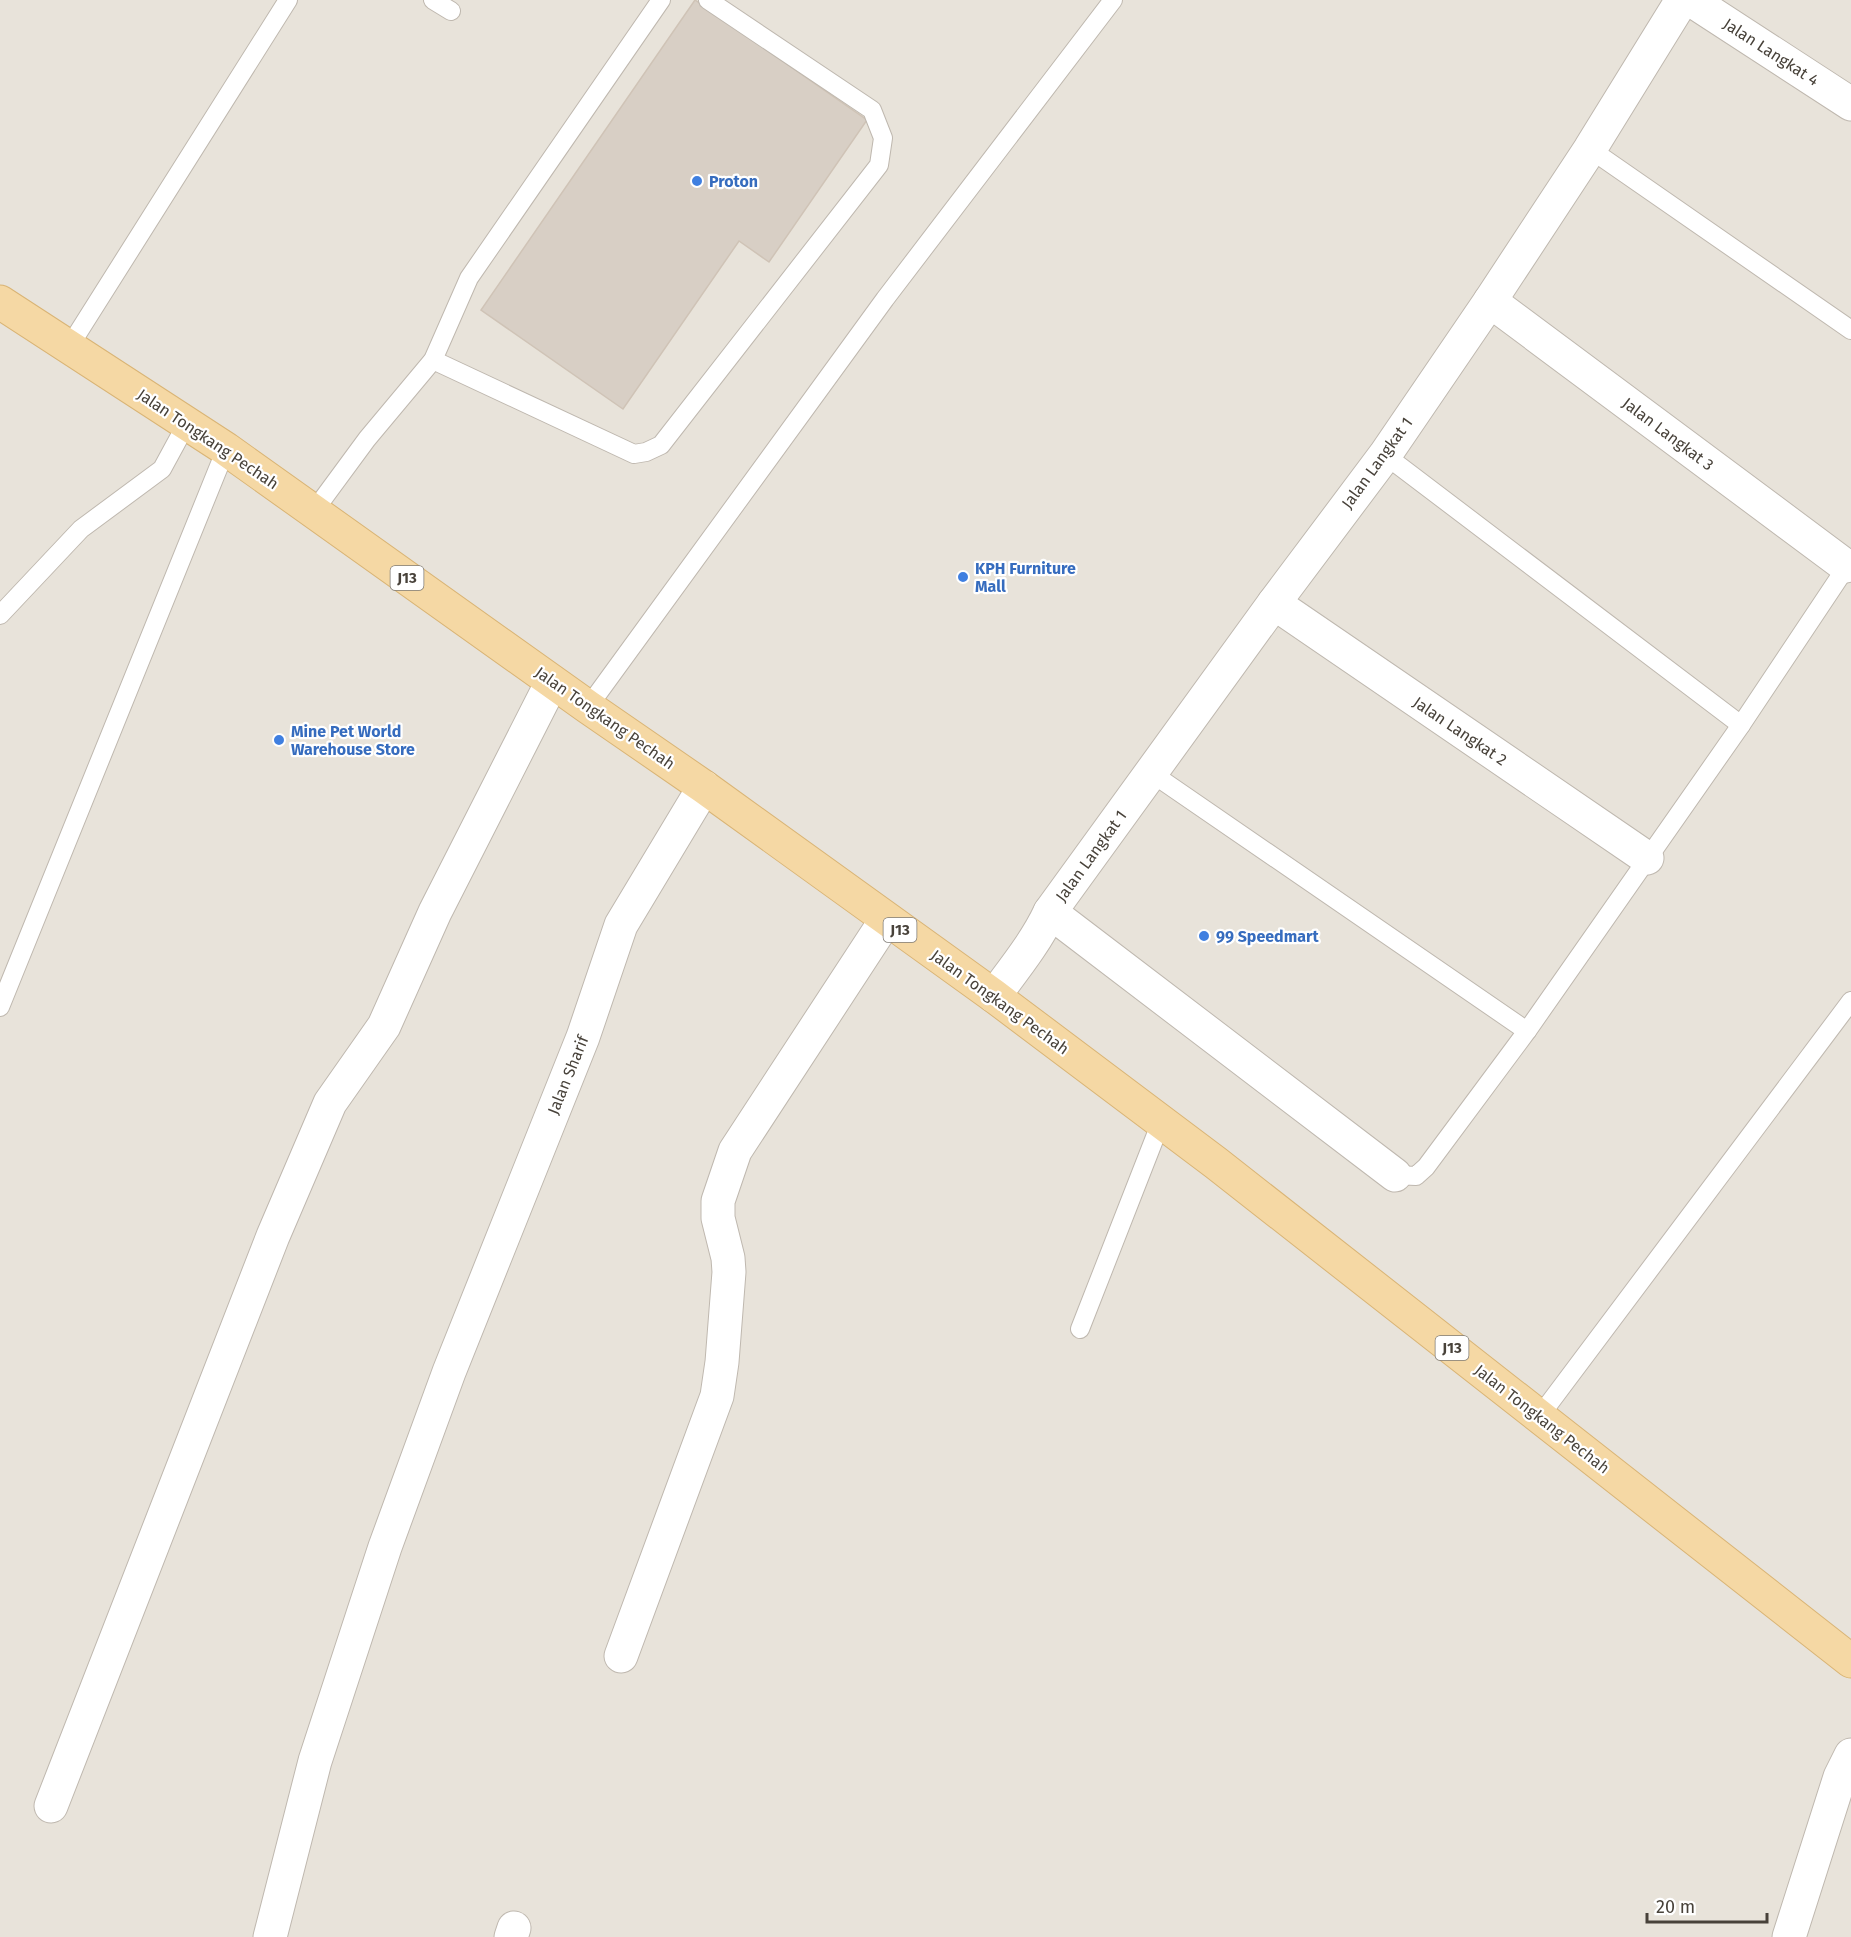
<svg xmlns="http://www.w3.org/2000/svg" width="1851" height="1937" viewBox="0 0 1851 1937" font-family="'Fira Sans',sans-serif">
  <style>
    .residential { fill: #e8e3da }
    .building { fill: #d8cfc5; stroke: #cfc3b6; stroke-width: 1.5 }
    .lines { fill: none; stroke-linecap: round; stroke-linejoin: round }
    .service-casing { stroke: #bfb8af; stroke-width: 20 }
    .minor-casing { stroke: #bfb8af; stroke-width: 35 }
    .primary-casing { stroke: #d9b475; stroke-width: 35 }
    .service { stroke: #fff; stroke-width: 18 }
    .minor { stroke: #fff; stroke-width: 33 }
    .primary { stroke: #f5d8a4; stroke-width: 33 }
    .shop-dot { fill: #3f7fe0; stroke: #fff; stroke-width: 2 }
    .labels { text-anchor: middle; dominant-baseline: central; stroke-width: 4.5; stroke-linejoin: round; paint-order: stroke }
    .shield { fill: #fff; stroke: #7f7b75; stroke-width: 1.5 }
    .shield-label { font-size: 15px; font-weight: bold; fill: #48423a }
    .street-label { font-size: 16px; fill: #48423a; stroke: #fff }
    .shop-label { font-size: 16px; font-weight: bold; fill: #366cbe; stroke: #fff; text-anchor: start }
  </style>
  <rect width="100%" height="100%" fill="#f4f1ec"/>
  <!-- residential -->
  <rect class="residential" x="0" y="0" width="1851" height="1937"/>
  <!-- building -->
  <path class="building" d="M695,0L867,120L769,262L739,241L623,409L481,310Z"/>
  <g class="lines">
    <defs>
      <g id="service">
        <path d="M433,0L451,11"/>
        <path d="M1590,149L1851,330"/>
        <path d="M69,347L288,0"/>
        <path d="M433,360L634,454L646,452L661,445L879,165L883,138L872,110L708,0"/>
        <path d="M1385,455L1741,725"/>
        <path d="M314,511L367,439L433,360L469,278L661,0"/>
        <path d="M0,615L81,529L162,469L187,423"/>
        <path d="M588,707L885,299L1113,0"/>
        <path d="M1150,772L1527,1031"/>
        <path d="M0,1007L226,449"/>
        <path d="M1395,1175L1416,1176L1426,1167L1527,1031L1741,725L1851,560"/>
        <path d="M1080,1329L1161,1122"/>
        <path d="M1539,1417L1851,1001"/>
      </g>
      <g id="minor">
        <path d="M1691,0L1851,104"/>
        <path d="M1490,301L1846,566"/>
        <path d="M1274,603L1647,858"/>
        <path d="M1050,912L1395,1175"/>
        <path d="M994,996C1014,969 1036,942 1050,912L1274,603L1385,455L1490,301L1590,149L1682,0"/>
        <path d="M621,1656L717,1396L722,1362L729,1272L728,1258L718,1218V1201L735,1151L886,920"/>
        <path d="M51,1806L273,1236L330,1103L384,1026L435,912L552,682"/>
        <path d="M270,1937L315,1761L385,1547L449,1372L583,1037L621,925L704,787"/>
        <path d="M511,1937L514,1928"/>
        <path d="M1789,1937L1840,1777L1851,1755"/>
      </g>
      <path id="primary" d="M0,302L226,449L588,707L704,787L994,996L1216,1163L1851,1661"/>
    </defs>
    <!-- service casing -->
    <use href="#service" class="service-casing"/>
    <!-- minor casing -->
    <use href="#minor" class="minor-casing"/>
    <!-- primary casing -->
    <use href="#primary" class="primary-casing"/>
    <!-- service -->
    <use href="#service" class="service"/>
    <!-- minor -->
    <use href="#minor" class="minor"/>
    <!-- primary -->
    <use href="#primary" class="primary"/>
  </g>
  <!-- markers -->
  <g class="shop-dot">
    <circle cx="697" cy="181" r="6"/>
    <circle cx="963" cy="577" r="6"/>
    <circle cx="279" cy="740" r="6"/>
    <circle cx="1204" cy="936" r="6"/>
  </g>
  <g class="labels">
    <!-- shield labels -->
    <g class="shield">
      <rect x="390.5" y="566" width="33" height="24" rx="4.5"/>
      <rect x="883.5" y="918" width="33" height="24" rx="4.5"/>
      <rect x="1435.5" y="1336" width="33" height="24" rx="4.5"/>
    </g>
    <g class="shield-label">
      <text x="407" y="578">J13</text>
      <text x="900" y="930">J13</text>
      <text x="1452" y="1348">J13</text>
    </g>
    <!-- street labels -->
    <g class="street-label">
      <text transform="translate(1771 52) rotate(33)">Jalan Langkat 4</text>
      <text transform="translate(1668 434) rotate(37)">Jalan Langkat 3</text>
      <text transform="translate(208 439) rotate(34)">Jalan Tongkang Pechah</text>
      <text transform="translate(1377 463) rotate(-54)">Jalan Langkat 1</text>
      <text transform="translate(605 718) rotate(35)">Jalan Tongkang Pechah</text>
      <text transform="translate(1460 731) rotate(34)">Jalan Langkat 2</text>
      <text transform="translate(1091 856) rotate(-54)">Jalan Langkat 1</text>
      <text transform="translate(1000 1002) rotate(36)">Jalan Tongkang Pechah</text>
      <text transform="translate(568 1075) rotate(-68)">Jalan Sharif</text>
      <text transform="translate(1542 1419) rotate(38)">Jalan Tongkang Pechah</text>
    </g>
    <!-- shop labels -->
    <g class="shop-label">
      <text x="709" y="181">Proton</text>
      <text x="975" y="568">KPH Furniture<tspan x="975" dy="18">Mall</tspan></text>
      <text x="291" y="731">Mine Pet World<tspan x="291" dy="18">Warehouse Store</tspan></text>
      <text x="1216" y="936">99 Speedmart</text>
    </g>
  </g>
  <!-- scale -->
  <path d="M1647 1913v9h120v-9" fill="none" stroke="#48423a" stroke-width="3"/>
  <text x="1656" y="1913" font-size="18" fill="#48423a" stroke="#ffffff" stroke-width="4.5" paint-order="stroke">20 m</text>
</svg>
